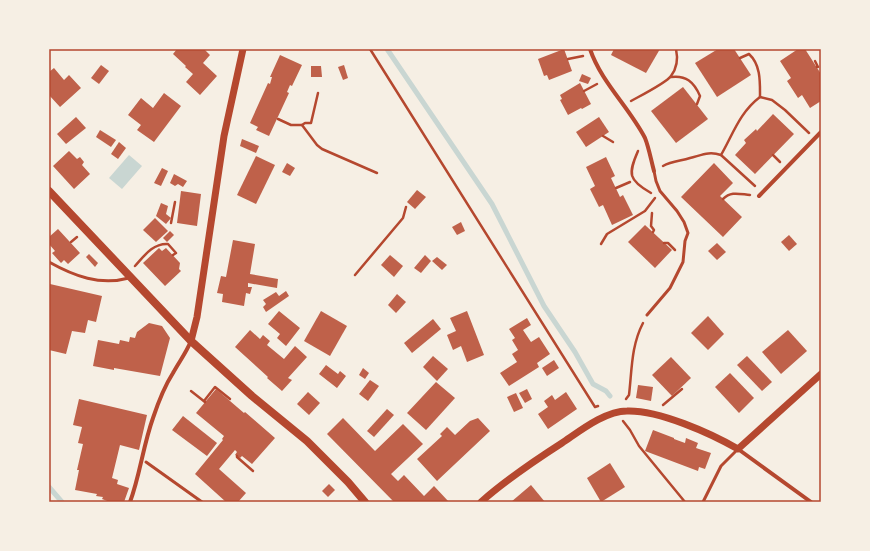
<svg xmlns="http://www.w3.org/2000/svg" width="870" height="551" viewBox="0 0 870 551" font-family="Commissioner,sans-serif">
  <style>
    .water { fill: #c9d6d2 }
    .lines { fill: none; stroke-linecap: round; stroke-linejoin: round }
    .stream { stroke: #c9d6d2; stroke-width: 5 }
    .building { fill: #bf614a }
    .path { stroke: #b5482f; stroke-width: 2.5 }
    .service { stroke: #b5482f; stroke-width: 3 }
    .minor { stroke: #b5482f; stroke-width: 4 }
    .tertiary { stroke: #b5482f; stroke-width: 7 }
    .secondary { stroke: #b5482f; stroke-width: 8 }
    .neatline { fill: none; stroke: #b5482f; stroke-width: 1.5 }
  </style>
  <rect width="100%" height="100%" fill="#f6efe4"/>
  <!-- water -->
  <path class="water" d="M129,155L142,166L122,189L109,178Z"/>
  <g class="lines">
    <!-- stream -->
    <g class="stream">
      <path d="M387,49L492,204L544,306L575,352L593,384L606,391L610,396"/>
      <path d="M49,487L62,502"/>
    </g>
  </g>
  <!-- building -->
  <g class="building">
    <path d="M177,49H204L210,55L203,63L217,76L200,95L186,82L193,74L185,67L186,66L173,54Z"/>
    <path d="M564,49L572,71L549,80L547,75L544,76L538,59Z"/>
    <path d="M614,49H660L646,73L611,55Z"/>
    <path d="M718,49H734L751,75L717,97L695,63Z"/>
    <path d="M798,49H805L821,74V101L810,108L802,95L798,98L787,81L791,78L780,61Z"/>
    <path d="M280,55L302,65L292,86L290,85L287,92L289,93L269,136L256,130L258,127L250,123L268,83L270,84L272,77H270Z"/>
    <path d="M101,65L109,71L99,84L91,78Z"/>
    <path d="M344,65L348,78L343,80L338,67Z"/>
    <path d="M311,66H321L322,77H311Z"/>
    <path d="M54,68L64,80L69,75L81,88L60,107L49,95V72Z"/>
    <path d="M582,74L591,78L588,84L579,81Z"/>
    <path d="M580,83L591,104L582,109L581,108L568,115L560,100L562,99L560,95Z"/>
    <path d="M683,87L708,119L676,143L651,111Z"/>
    <path d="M164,93L181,106L154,142L137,130L141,125L128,115L141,98L153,108Z"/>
    <path d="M773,114L794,134L755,174L735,155L746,143L744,140L756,129L757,131Z"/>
    <path d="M76,117L86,128L66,144L57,134Z"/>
    <path d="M599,117L609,132L586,147L576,132Z"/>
    <path d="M100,130L116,140L111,147L96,137Z"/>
    <path d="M242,139L259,146L256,153L240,146Z"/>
    <path d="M119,142L126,148L118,159L111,154Z"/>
    <path d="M69,151L77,159L80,157L84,162L82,165L90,174L74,189L53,166Z"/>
    <path d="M256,156L275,165L256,204L237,195Z"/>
    <path d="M606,157L615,176L611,178L620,197L623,195L633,215L612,225L603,205L599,207L590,189L595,186L586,167Z"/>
    <path d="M287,163L295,168L290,176L282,172Z"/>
    <path d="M714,163L733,183L720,196L742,217L723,237L681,197Z"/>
    <path d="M162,168L168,171L161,186L154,183Z"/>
    <path d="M174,174L187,181L183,187L178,184L175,186L170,183Z"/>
    <path d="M417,190L426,197L415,209L407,202Z"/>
    <path d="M181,191L201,194L197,226L177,223Z"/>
    <path d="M161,203L168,206L166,214L171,218L166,224L156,216Z"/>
    <path d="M155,218L168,231L156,242L143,230Z"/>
    <path d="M461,222L465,231L457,235L452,227Z"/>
    <path d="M645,225L672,250L655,268L628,242Z"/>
    <path d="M58,229L80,253L68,264L64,260L61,263L52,253L55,251L49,244V237Z"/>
    <path d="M170,231L174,235L167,242L163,238Z"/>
    <path d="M789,235L797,244L789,251L781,242Z"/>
    <path d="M233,240L255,244L250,274L278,279L277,288L248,283V287H252L250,294L246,293L244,306L222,302L223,294L217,293L221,276L226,277Z"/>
    <path d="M717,243L726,252L717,260L708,251Z"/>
    <path d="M159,248L162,251L166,248L180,263L179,269L181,271L165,286L143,263Z"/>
    <path d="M89,254L98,263L95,267L86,257Z"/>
    <path d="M390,255L403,266L394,277L381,265Z"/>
    <path d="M425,255L431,261L421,273L414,268Z"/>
    <path d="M437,257L447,265L442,270L432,261Z"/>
    <path d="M50,284L102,296L96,322L88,320L85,333L72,331L66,354L49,350V290Z"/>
    <path d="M286,291L289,296L266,312L263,307L266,304L263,300L276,292L279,296Z"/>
    <path d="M397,294L406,302L396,313L388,305Z"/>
    <path d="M279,311L300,328L286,346L277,338L280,334L268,324Z"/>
    <path d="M321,311L347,326L330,356L304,341Z"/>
    <path d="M467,311L484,355L467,362L461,346L453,350L447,335L456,331L450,318Z"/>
    <path d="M708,316L724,334L708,350L691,333Z"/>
    <path d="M527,318L531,325L523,330L531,342L539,337L550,354L537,363L539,367L509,386L500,373L517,362L512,354L518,350L512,340L515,338L509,329Z"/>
    <path d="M433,319L441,329L412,353L404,343Z"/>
    <path d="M149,323L162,326L170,338L160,376L114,368V370L93,366L98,340L119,344L120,340L129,342L130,337L135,338L137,332Z"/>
    <path d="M250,330L260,339L263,335L270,341L267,345L284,359L295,346L307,357L288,378L292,380L282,391L267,378L268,377L235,347Z"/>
    <path d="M788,330L807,351L781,374L762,352Z"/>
    <path d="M433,356L448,369L437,381L423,367Z"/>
    <path d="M747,356L772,382L762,391L737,365Z"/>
    <path d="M671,357L691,378L672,396L652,375Z"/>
    <path d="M554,360L559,368L547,376L542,368Z"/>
    <path d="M326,365L338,374L340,371L346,376L337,388L319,374Z"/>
    <path d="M363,368L369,373L365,379L359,375Z"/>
    <path d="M730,373L754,398L739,413L715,387Z"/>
    <path d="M370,380L379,386L368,401L359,394Z"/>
    <path d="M436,382L455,398L426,430L407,413Z"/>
    <path d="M638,385L653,387L651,401L636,398Z"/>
    <path d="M216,389L244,413L245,412L275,438L252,464L242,456L240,458L235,455L237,452L235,450L219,469L246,493L238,502H226L195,474L223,440L222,439L224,436L196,413Z"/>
    <path d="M527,389L532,399L525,403L519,393Z"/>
    <path d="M308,392L320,403L309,415L297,404Z"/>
    <path d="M566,392L577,409L548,429L538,414L548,407L544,401L552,395L555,400Z"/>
    <path d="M516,393L523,408L514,412L507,397Z"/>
    <path d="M79,399L147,415L139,450L120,445L112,478L118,480L117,484L129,488L124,502H110L102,499L103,497L96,496L97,494L75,490L79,470H77L83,444L78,443L82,427L73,425Z"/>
    <path d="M387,409L394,415L374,437L367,431Z"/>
    <path d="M183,416L217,443L207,456L172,430Z"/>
    <path d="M343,418L375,451L403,424L423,444L391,474L398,481L404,475L424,496L434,486L449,502H394L327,434Z"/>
    <path d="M478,418L490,431L437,481L417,459L442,436L440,434L447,427L455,435L470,421Z"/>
    <path d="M653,430L674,438V439L685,443L686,438L698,443L696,448L711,453L705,469L699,467L698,471L645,451Z"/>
    <path d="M610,463L625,487L601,502L587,478Z"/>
    <path d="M329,484L335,490L328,497L322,491Z"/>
    <path d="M531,485L545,502H511Z"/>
  </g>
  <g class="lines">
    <!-- path -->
    <g class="path">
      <path d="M370,49L595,407L598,406"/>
      <path d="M740,58L749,54C761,65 760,82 760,97"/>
      <path d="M568,59L583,56"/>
      <path d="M815,61L818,67H817"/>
      <path d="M671,77C686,75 694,82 700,96L697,104"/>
      <path d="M584,91L597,84"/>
      <path d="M631,101C640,96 666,83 671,76C677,68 678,58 676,49"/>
      <path d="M278,119L291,125H302L317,145L322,149L377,173"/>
      <path d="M302,125L305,123H311L318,93"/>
      <path d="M603,136L613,142"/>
      <path d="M638,151C628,174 628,180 651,193"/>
      <path d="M721,155C733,134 740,112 760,97L772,100L785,110L809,133"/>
      <path d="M773,155L780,162"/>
      <path d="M663,166C672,161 681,161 690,158C702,155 709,151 721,155L755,186"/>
      <path d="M616,188L630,182"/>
      <path d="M723,199C731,191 739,194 750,195"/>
      <path d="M652,213L651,226L654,230L653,232"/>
      <path d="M171,223L175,202"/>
      <path d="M71,242L77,237"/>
      <path d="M664,243H668L675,250"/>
      <path d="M601,244L607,234L645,211L655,198"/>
      <path d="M135,266C144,256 153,243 168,244L176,253L173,255"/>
      <path d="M355,275L403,218L406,207"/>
      <path d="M191,391L205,402"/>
      <path d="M626,399L629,395C632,370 631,346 643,323"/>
      <path d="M204,401L215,387L230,399"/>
      <path d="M663,405L682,389"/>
      <path d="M623,421L630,430L639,446L685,502"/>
      <path d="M237,456V457L253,471"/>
    </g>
    <!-- service -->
    <g class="service">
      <path d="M49,262C74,276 100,286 129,278"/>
      <path d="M647,315L670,288L683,262L685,241L688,233L684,222L677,211L660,191L656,181L654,171"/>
      <path d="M146,462L202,502"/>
      <path d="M703,502L721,466L738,449"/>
    </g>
    <!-- minor -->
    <g class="minor">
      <path d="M590,49C601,82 629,107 645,138C649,148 651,160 654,171"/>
      <path d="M759,196L821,132"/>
      <path d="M738,449L811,502"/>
      <path d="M130,502C140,475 143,446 153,418C158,403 164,387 173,373C179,362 186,353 191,341"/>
    </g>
    <!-- tertiary -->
    <g class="tertiary">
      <path d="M191,341L197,317L224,136L243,49"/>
      <path d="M481,502C507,479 534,461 562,443C580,431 605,411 627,411C659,410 710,433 738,449L821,374"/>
    </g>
    <!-- secondary -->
    <path class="secondary" d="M49,191L191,341L252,396L307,441L348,482L365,502"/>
  </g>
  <!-- border -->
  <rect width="870" height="551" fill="none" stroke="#f6efe4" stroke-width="100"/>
  <rect x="50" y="50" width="770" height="451" class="neatline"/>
</svg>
